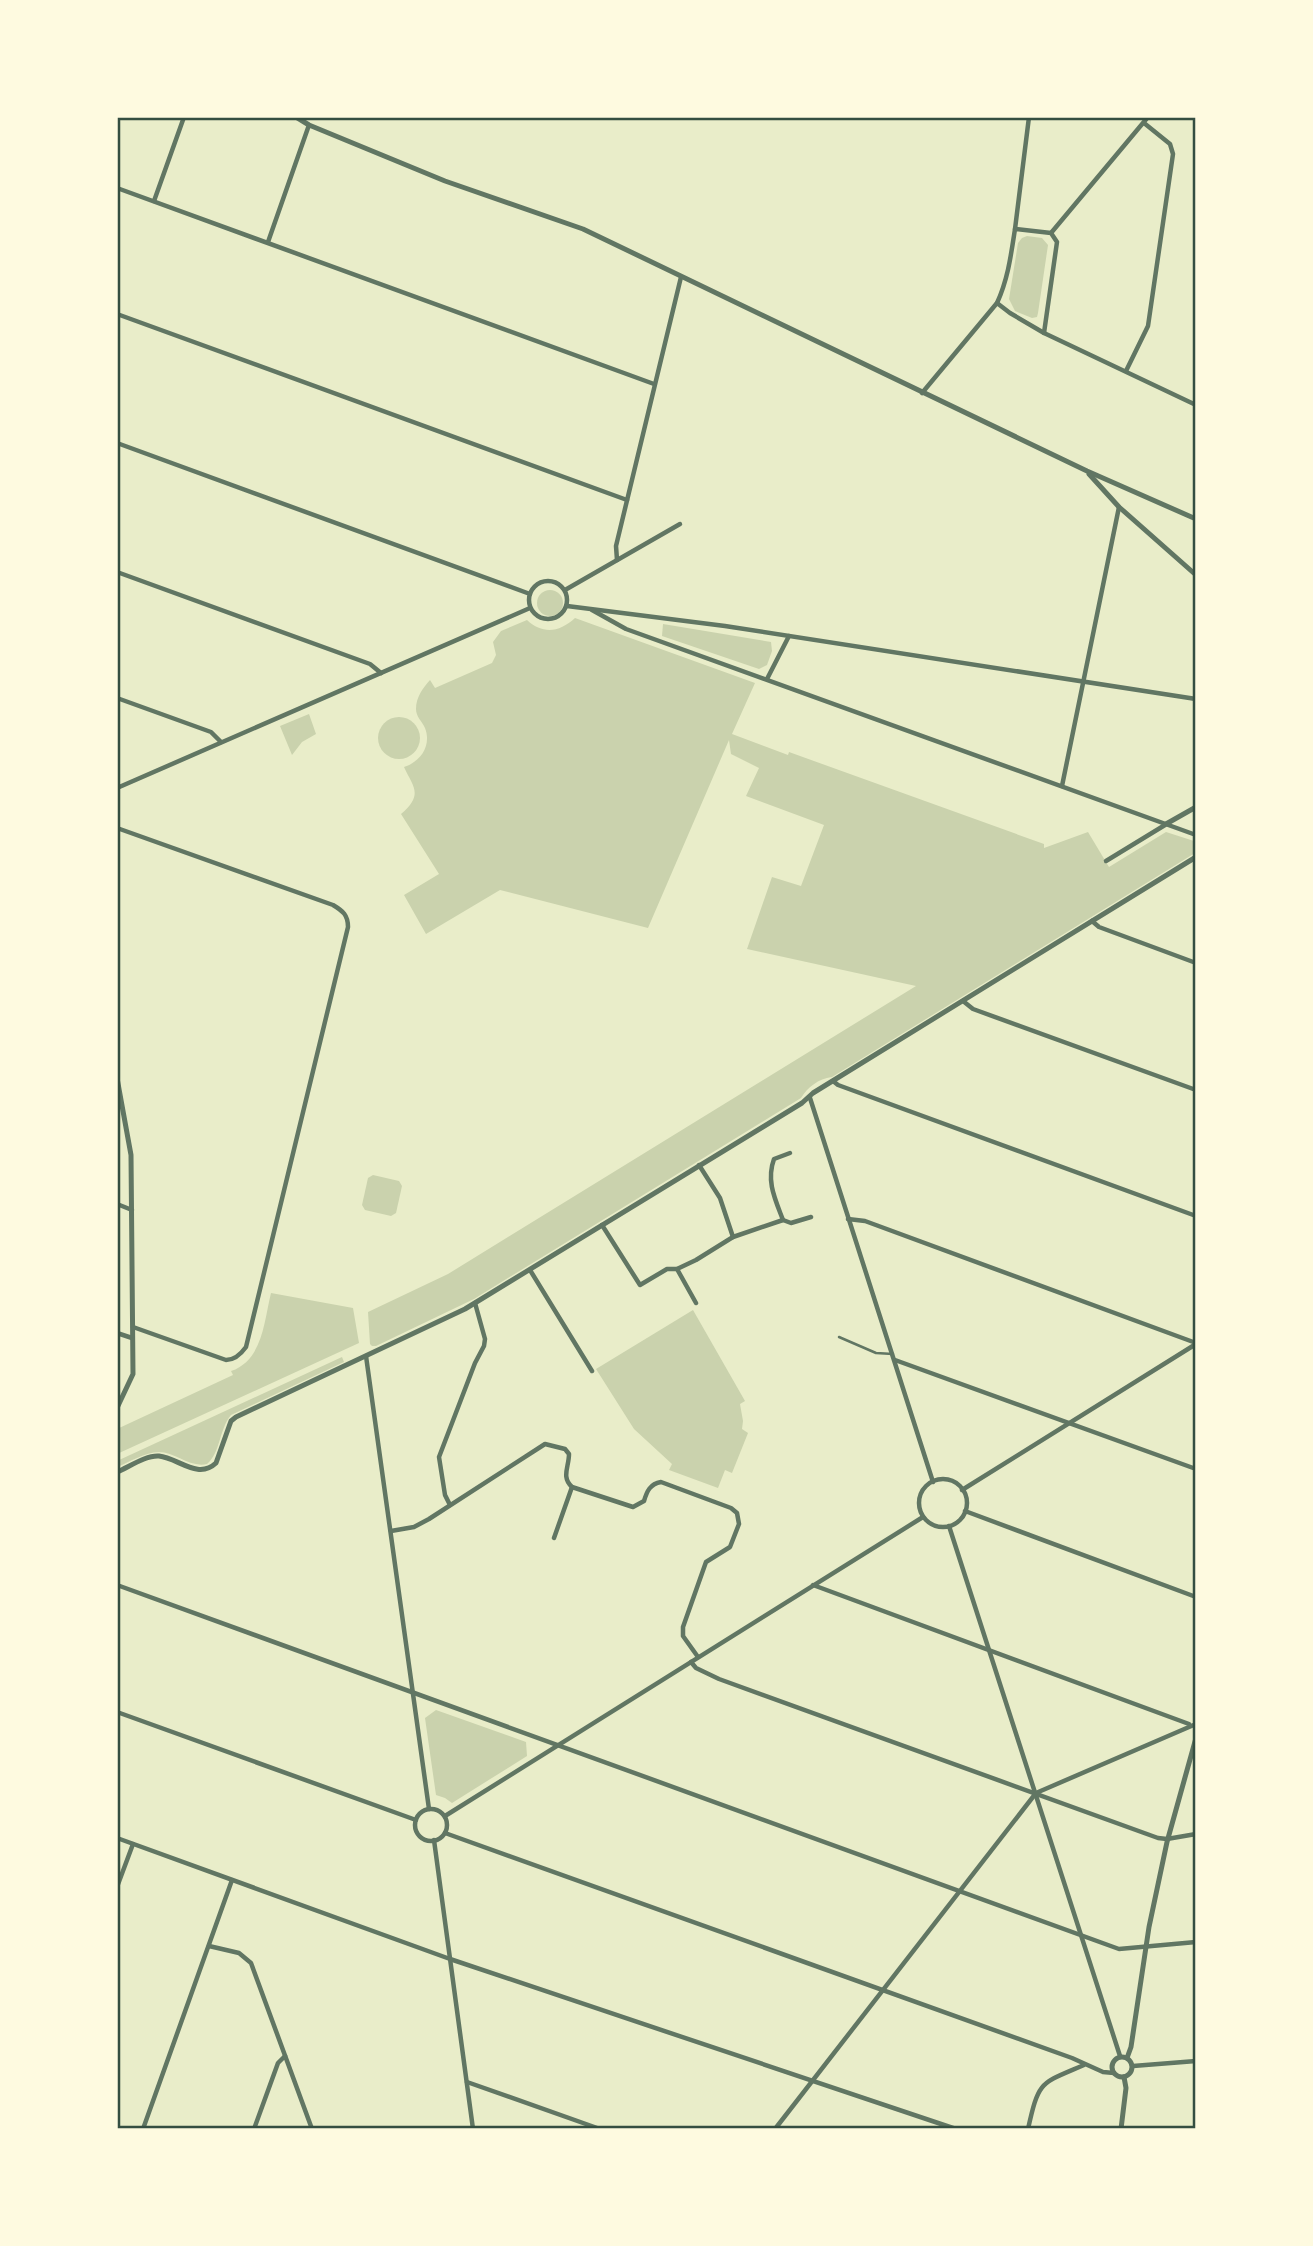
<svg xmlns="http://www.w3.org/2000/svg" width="1313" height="2246" viewBox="0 0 1313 2246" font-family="'Fira Sans Condensed',sans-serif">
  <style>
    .green { fill: #cad2ad }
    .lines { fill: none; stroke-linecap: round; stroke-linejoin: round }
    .service { stroke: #617663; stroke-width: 2.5 }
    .minor { stroke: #617663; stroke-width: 4.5 }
    .tertiary { stroke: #617663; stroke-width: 5 }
    .neatline { fill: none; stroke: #344e41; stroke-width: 2.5 }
  </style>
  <rect width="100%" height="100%" fill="#e9edc9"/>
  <!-- green -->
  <g class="green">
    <path d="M1027,236L1042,238L1048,245L1038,313L1037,317L1032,318L1015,311L1009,299L1018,243L1022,238Z"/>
    <circle cx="550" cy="603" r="13"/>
    <path d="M575,618L755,683L732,734L788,755L789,752L1044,844V848L1088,832L1109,867L1166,832L1194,841L1196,842L1195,853L832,1077C818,1079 808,1087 801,1098L474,1299L376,1346H372L370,1344L368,1312L448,1274L916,986L747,949L772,877L801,886L824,825L746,796L759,768L731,754L729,740L648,928L500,890L426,934L404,895L439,874L401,814C424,794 413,787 404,767C420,762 432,746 425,728C422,721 416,717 416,709C416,697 423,688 430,680L435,688L492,663L496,655L493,642L501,631L527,620C543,635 560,632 575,618Z"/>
    <path d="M663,624L771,642L772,651L767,665L759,669L662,636Z"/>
    <path d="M309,714L316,734L302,742L292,755L280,726Z"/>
    <circle cx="399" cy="738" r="21"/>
    <path d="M373,1175L399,1181L402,1186L396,1213L391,1216L365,1210L362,1205L368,1178Z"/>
    <path d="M271,1293L353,1308L359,1343L117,1454V1429L233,1375L231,1371C263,1360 264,1321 271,1293Z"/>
    <path d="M693,1310L745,1401L740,1404L743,1421L742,1429L748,1433L732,1473L725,1470L718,1488L669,1470L672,1464L634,1429L596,1369Z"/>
    <path d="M342,1357L344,1362L231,1415C219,1429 221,1452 207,1464C190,1468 175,1452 159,1452C145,1452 130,1462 117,1467V1461Z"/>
    <path d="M436,1710L526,1742L527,1756L452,1803L445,1798L436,1795L425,1718Z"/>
  </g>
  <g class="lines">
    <!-- service -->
    <path class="service" d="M839,1337L876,1353L893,1354"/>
    <!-- minor -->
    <g class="minor">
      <path d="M117,188L654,384"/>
      <path d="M154,201L184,117"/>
      <path d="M1015,229L1029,117"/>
      <path d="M1051,233L1148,117"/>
      <path d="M268,242L309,125"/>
      <path d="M997,303L1010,313L1044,333L1196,405"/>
      <path d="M117,314L627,500"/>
      <path d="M1126,371L1148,326L1173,154L1170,144L1144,123"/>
      <path d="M922,393L997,303C1008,279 1011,255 1015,229L1051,233L1057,242L1044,333"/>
      <path d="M117,443L530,594"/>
      <path d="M617,560L616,546L681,277"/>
      <path d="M117,572L370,664L381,673"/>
      <circle cx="548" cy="600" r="19"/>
      <path d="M565,590L680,524"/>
      <path d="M567,606L725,626L1196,699"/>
      <path d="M592,610L626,629L1196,835"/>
      <path d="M767,679L789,636"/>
      <path d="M117,698L211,732L221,742"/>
      <path d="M1062,786L1119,507"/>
      <path d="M117,788L530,608"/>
      <path d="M117,828L333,905C343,911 348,915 348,927L246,1347C241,1354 234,1360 226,1360L133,1327"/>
      <path d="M1106,861L1165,825"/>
      <path d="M1092,921L1099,927L1196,963"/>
      <path d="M963,1001L973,1009L1196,1090"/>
      <path d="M833,1081L838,1085L1196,1216"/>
      <path d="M810,1098L933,1482"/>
      <path d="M699,1165L720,1198L733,1237"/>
      <path d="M117,1204L132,1210"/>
      <path d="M848,1219L865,1221L1196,1343"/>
      <path d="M783,1220C775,1199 766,1181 774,1159L790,1153"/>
      <path d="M602,1225L640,1285L667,1269H677L696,1260L733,1237L783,1220L791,1223L811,1217"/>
      <path d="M677,1269L696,1303"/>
      <path d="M530,1270L592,1371"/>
      <path d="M117,1333L132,1338"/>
      <path d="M366,1356L429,1809"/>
      <path d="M895,1360L1196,1469"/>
      <circle cx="943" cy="1503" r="24"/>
      <path d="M962,1490L1196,1344"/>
      <path d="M450,1505L445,1495L439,1457L475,1363L484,1346L485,1339L475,1303"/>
      <path d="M965,1511L1196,1597"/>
      <path d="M949,1526L1120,2056"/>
      <path d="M391,1531L414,1527L429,1519L545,1444L565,1449L569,1454C569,1467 561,1477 572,1487L633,1507L644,1501C647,1491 650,1484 661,1482L731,1508L737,1513L739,1524L730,1547L706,1562L683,1627V1636L698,1657"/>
      <path d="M554,1538L572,1487"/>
      <path d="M117,1585L1119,1949L1196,1942"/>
      <path d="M813,1585L1189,1724"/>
      <path d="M691,1662L696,1668L719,1679L1158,1838L1167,1839L1196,1834"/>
      <path d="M117,1712L416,1820"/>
      <circle cx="431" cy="1825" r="16"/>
      <path d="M445,1816L923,1517"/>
      <path d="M445,1833L1072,2058L1103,2072L1114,2073"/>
      <path d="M117,1838L450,1959L956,2129"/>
      <path d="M434,1840L473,2129"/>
      <path d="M117,1887L133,1844"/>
      <path d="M209,1946L239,1953L251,1963L312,2129"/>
      <path d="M1133,2066L1196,2061"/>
      <path d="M467,2082L600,2129"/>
      <path d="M143,2129L232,1880"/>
      <path d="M254,2129L278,2063L285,2056"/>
      <path d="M775,2129L1036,1793L1196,1724"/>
      <path d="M1028,2129C1039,2080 1040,2084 1084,2065"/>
    </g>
    <!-- tertiary -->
    <g class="tertiary">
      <path d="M296,117L309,125L445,181L583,229L1087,471L1196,519"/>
      <path d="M1089,474L1119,507L1196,575"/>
      <path d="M1166,824L1196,807"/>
      <path d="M117,1078L131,1155L133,1374L117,1408"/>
      <path d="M117,1472C129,1467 146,1455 159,1456C178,1458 198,1480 216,1463L231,1421L236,1417L465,1309L802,1103L813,1093L1196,857"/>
      <circle cx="1122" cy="2067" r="10"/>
      <path d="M1127,2058L1131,2047L1149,1927L1167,1842L1196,1738"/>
      <path d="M1121,2129L1126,2088L1124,2077"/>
    </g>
  </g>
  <!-- border -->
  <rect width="1313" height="2246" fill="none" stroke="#fefae0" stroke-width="238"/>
  <rect x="119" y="119" width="1075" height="2008" class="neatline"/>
</svg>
